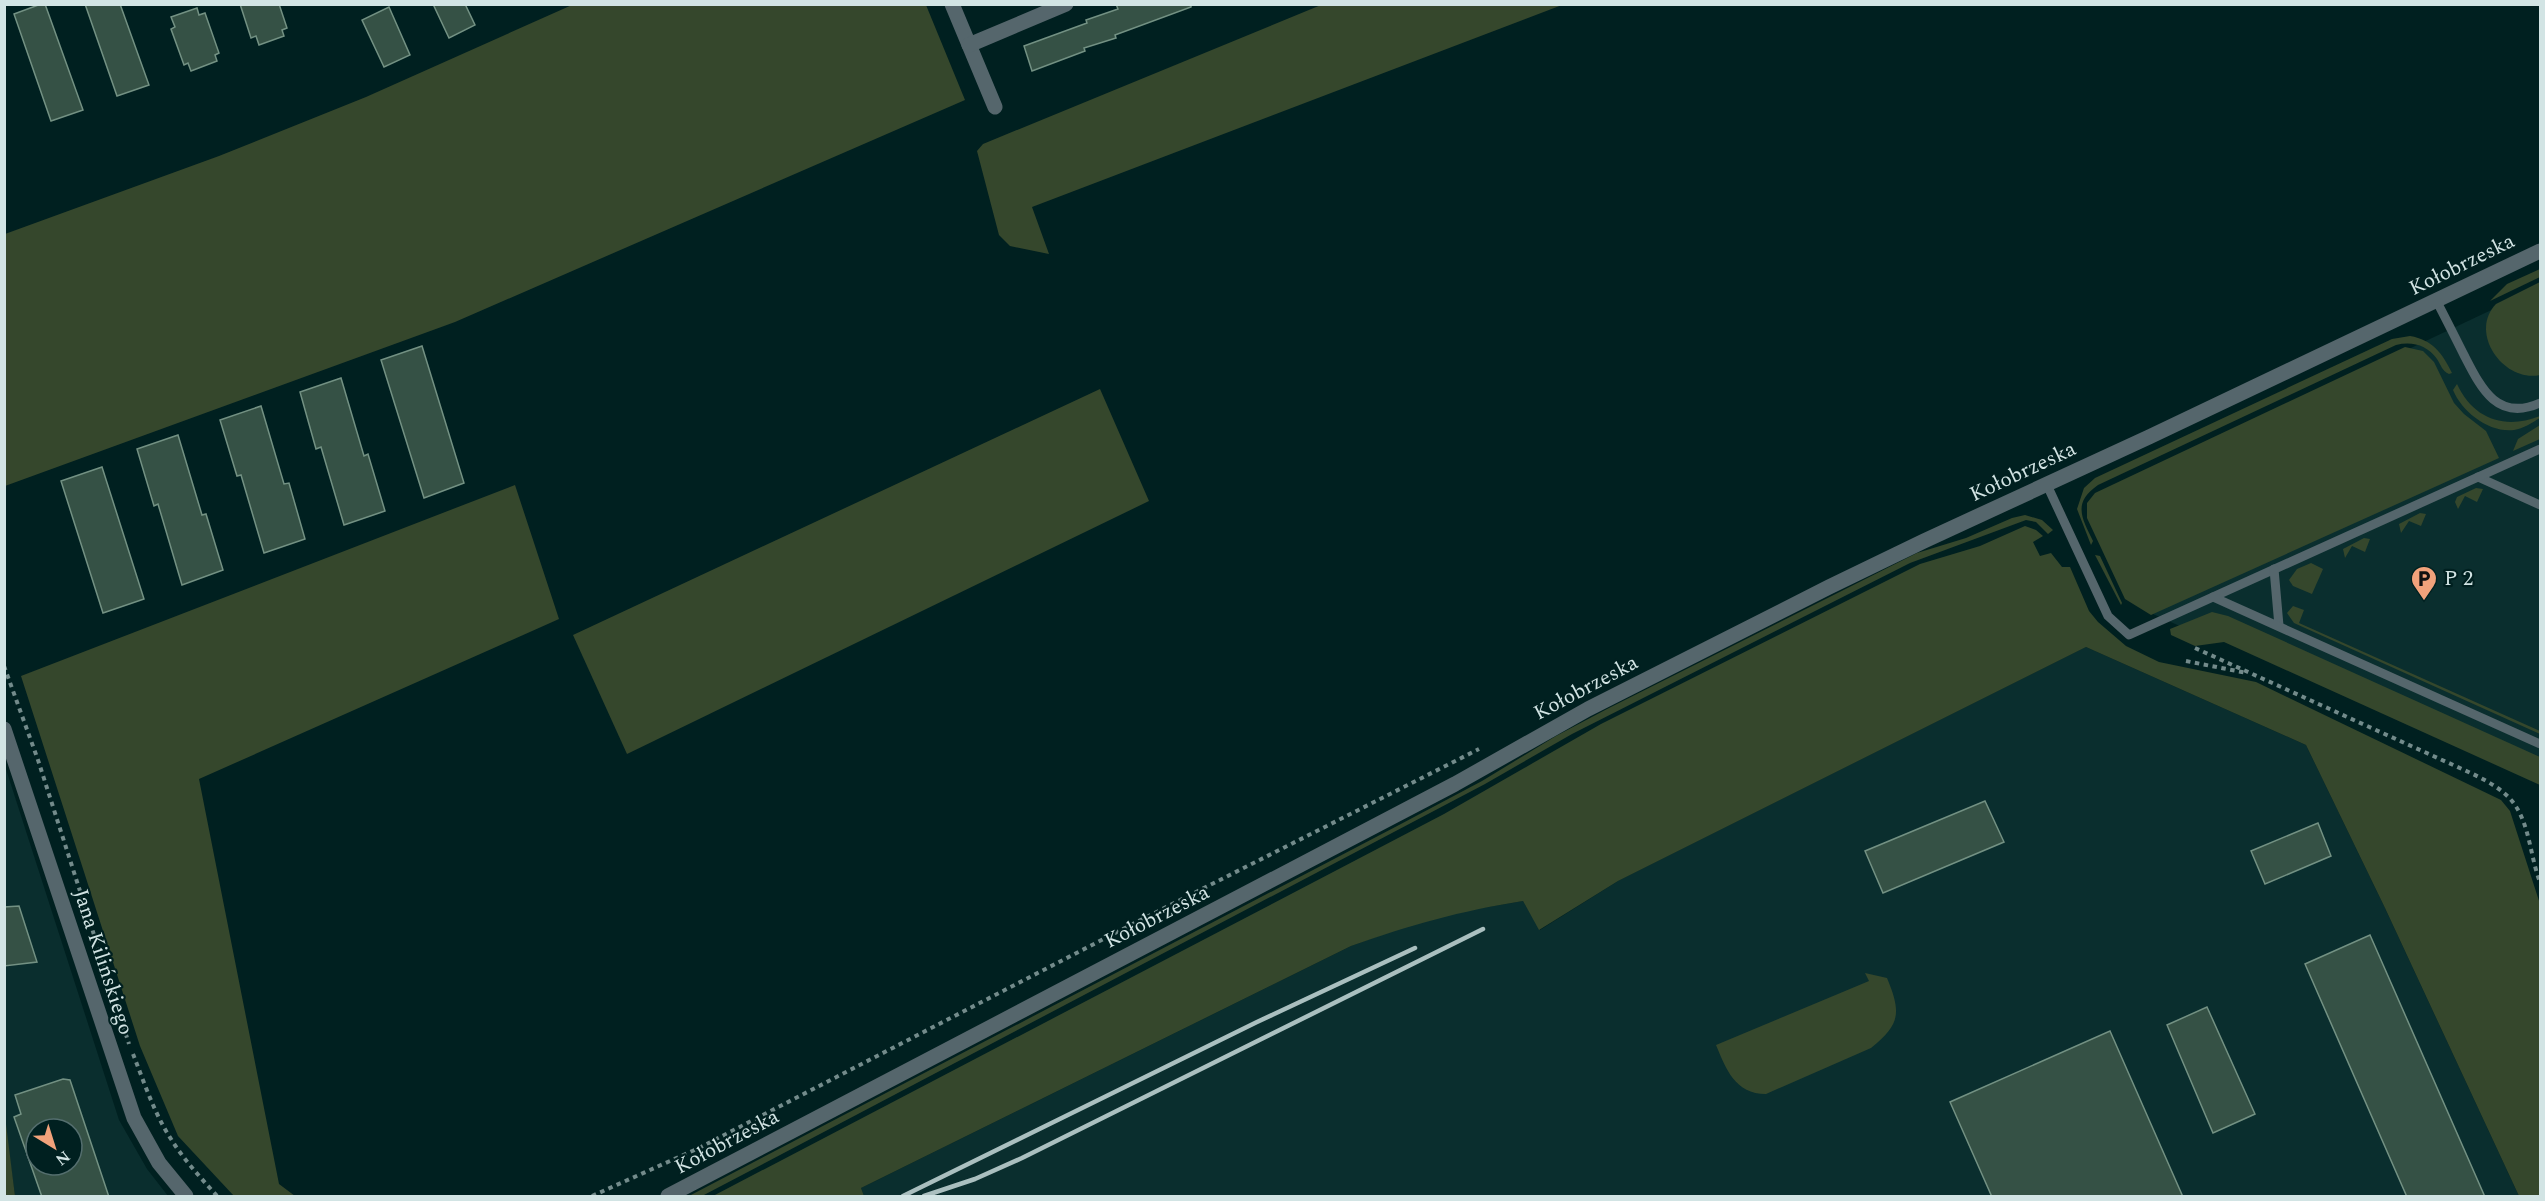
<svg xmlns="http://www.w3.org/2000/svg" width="2545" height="1201" viewBox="0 0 2545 1201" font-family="Spectral,serif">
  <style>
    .built { fill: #0a2e2e; fill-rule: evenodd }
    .green { fill: #35472c }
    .building { fill: #355145; stroke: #739183; stroke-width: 1.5; fill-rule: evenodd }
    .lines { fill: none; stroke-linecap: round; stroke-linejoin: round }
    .path { stroke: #738b8b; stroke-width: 4; stroke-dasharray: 4.5 4.5; stroke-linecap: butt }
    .lane { stroke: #55666c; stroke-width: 9 }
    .street { stroke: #55666c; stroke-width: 15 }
    .rail { stroke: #aabfbf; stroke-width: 4.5 }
    .labels { text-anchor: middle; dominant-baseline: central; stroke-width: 4.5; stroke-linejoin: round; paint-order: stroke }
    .street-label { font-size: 21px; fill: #d2e4e4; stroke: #002020 }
    .poi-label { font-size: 21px; fill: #d2e4e4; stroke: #002020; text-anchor: start }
  </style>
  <rect width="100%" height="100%" fill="#002020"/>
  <!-- built -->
  <g class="built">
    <path d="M2540,287V761L2221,619L2193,632L2153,614L2127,595L2100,495Z"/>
    <path d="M2086,647L2306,745L2385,908L2519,1196H864L861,1188L1351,946L1414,923L1470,910L1523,901L1540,930L1618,881Z"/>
    <path d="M4,763L119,1120L147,1169L168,1196H15L4,1116ZM36,1129H72V1165H36Z"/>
  </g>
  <!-- green -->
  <g class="green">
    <path d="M572,5H926L965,100L455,322L5,486V234L219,156L366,97Z"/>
    <path d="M1321,5H1562L1032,207L1049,254L1010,246L999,235L977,151L983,144Z"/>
    <path d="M2540,269V277L2490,301L2507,284Z"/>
    <path d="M2540,282V375C2504,383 2468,333 2496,304Z"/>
    <path d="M2410,336C2433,340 2442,353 2452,373L2449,374C2442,371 2441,365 2437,359C2427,345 2412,341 2396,345L2098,485C2072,503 2082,518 2093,541L2091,545L2077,509L2084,488L2095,478L2392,339Z"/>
    <path d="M2405,347L2423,351L2434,362L2454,403L2464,414L2486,431L2499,458L2151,615L2125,599L2087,518V503L2095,493Z"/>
    <path d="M2457,384C2473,419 2505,430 2540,416V418C2533,422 2523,429 2514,430C2489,433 2462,412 2453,390Z"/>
    <path d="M1100,389L1149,501L627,754L573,635Z"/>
    <path d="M2540,425V439L2513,451L2518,439Z"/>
    <path d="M515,485L559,619L199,779L279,1184L295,1196H234L178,1136L140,1046L21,676Z"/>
    <path d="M2476,488L2483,489L2477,502L2465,496L2458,509L2455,502L2457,497Z"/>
    <path d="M2420,513L2426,514L2421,526L2409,521L2401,533L2399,524Z"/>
    <path d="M2025,515L2042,520L2053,530L2048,534L2036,522L2026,520L1910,563L1572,734L1485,784L702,1196H689L1399,825L1482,781L1556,736L1607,709L1917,553L1966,538L2012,518Z"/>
    <path d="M2025,526L2036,530L2043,536L2033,542L2040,556L2051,553L2062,567H2070L2089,611L2098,622L2126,646L2159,662L2256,682L2501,800L2510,811L2540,904V1196H2519L2385,908L2306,745L2086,647L1618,881L1539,930L1523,901C1460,911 1410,925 1351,946L861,1188L864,1196H713L1444,814L1601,724L1920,564L1980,546Z"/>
    <path d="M2364,538L2370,539L2365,552L2352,546L2345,558L2343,549Z"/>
    <path d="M2095,555L2100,556L2122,603L2121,605Z"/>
    <path d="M2311,563L2323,569L2312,594L2293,586L2289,580L2297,569Z"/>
    <path d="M2293,606L2304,610L2299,623L2540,731V734L2294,623L2287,613Z"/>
    <path d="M2212,612L2228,616L2540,757V785L2224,642L2195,646L2171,635L2170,629Z"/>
    <path d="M1865,973L1887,978C1901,1012 1901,1024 1871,1048L1766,1094C1735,1094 1726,1069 1716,1045L1869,981Z"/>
    <path d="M5,1116L15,1196H5Z"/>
  </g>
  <!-- building -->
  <g class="building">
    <path d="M41,4H45L83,110L51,121L14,14Z"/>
    <path d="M85,4H120L149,85L117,96Z"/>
    <path d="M240,4H279L287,28L282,30L284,36L259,45L256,36L251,38Z"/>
    <path d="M433,4H465L475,25L449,38Z"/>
    <path d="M1116,4H1191V7L1115,35L1116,38L1084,48L1085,51L1032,71L1024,46L1087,23L1086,20L1118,9Z"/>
    <path d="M389,7L410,55L384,67L362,20Z"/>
    <path d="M197,8L199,15L205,13L219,53L215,55L217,61L191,71L188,63L184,65L171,29L175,27L171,17Z"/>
    <path d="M422,346L464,483L424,498L381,360Z"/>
    <path d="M341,378L364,456L368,454L385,511L344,525L321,447L316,449L300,392Z"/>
    <path d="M261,406L284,484L289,483L305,539L264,553L241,475L237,476L220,420Z"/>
    <path d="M178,435L202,515L206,514L223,570L182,585L158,504L154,506L137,449Z"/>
    <path d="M102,467L144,599L103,613L61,481Z"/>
    <path d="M1985,801L2004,842L1883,893L1865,851Z"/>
    <path d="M2318,823L2331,856L2265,884L2251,851Z"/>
    <path d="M19,906L37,962L4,966V907Z"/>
    <path d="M2370,935L2485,1197H2407L2305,964Z"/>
    <path d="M2207,1007L2255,1114L2213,1133L2167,1025Z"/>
    <path d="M2110,1031L2183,1197H1992L1950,1102Z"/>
    <path d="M63,1079L70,1080L109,1197H42L14,1117L21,1114L15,1095ZM36,1129H72V1165H36Z"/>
  </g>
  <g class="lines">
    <!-- path -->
    <g class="path">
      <path d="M2195,648L2473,774C2487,781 2502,789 2512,801C2530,823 2530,857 2540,882"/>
      <path d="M2186,661L2247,673"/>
      <path d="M4,666L38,760L129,1044"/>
      <path d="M133,1054C144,1082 154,1113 171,1139C184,1160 201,1178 217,1196"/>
      <path d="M592,1196L699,1148L1121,930L1479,749"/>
    </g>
    <!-- lane -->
    <g class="lane">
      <path d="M2436,300C2446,319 2455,337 2464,355C2481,388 2497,422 2540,403"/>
      <path d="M2478,477L2540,505"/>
      <path d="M2047,485L2108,616L2129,635L2540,449"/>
      <path d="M2274,569L2279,626"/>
      <path d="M2213,597L2540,744"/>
    </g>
    <!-- street -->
    <g class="street">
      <path d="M952,4L995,107"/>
      <path d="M969,45L1066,4"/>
      <path d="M4,729L134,1118L159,1163L186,1196"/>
      <path d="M668,1196L1455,784L1588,709L1829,587L1924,541L2149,437L2540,251"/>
    </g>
    <!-- rail -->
    <g class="rail">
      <path d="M903,1196L1257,1022L1415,948"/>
      <path d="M924,1196L975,1179L1022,1158L1483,929"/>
    </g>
  </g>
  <!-- icons -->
  <defs>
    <symbol id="parking-pin" viewBox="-11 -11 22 30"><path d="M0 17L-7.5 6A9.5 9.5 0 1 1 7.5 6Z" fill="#f1a27b" stroke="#002020"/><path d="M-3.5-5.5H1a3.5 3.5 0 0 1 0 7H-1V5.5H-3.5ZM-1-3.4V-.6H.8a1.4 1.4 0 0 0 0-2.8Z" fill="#111"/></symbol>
  </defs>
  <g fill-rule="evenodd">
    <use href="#parking-pin" x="2409" y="564" width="30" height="40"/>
  </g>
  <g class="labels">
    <!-- street labels -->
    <g class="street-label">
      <text transform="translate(2462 265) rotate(-26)">Kołobrzeska</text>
      <text transform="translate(2023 472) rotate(-25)">Kołobrzeska</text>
      <text transform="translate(1586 688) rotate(-28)">Kołobrzeska</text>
      <text transform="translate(1157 917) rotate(-27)">Kołobrzeska</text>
      <text transform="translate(103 962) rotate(72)">Jana Kilińskiego</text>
      <text transform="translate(727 1142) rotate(-28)">Kołobrzeska</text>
    </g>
    <!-- poi labels -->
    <g class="poi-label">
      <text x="2444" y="579">P 2</text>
    </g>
  </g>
  <!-- border -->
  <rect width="2545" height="1201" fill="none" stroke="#d2e4e4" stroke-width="12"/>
  <!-- north arrow -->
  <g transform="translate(54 1147) rotate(142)"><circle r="28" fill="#002020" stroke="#546e6e" stroke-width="1.5"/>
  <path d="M0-4.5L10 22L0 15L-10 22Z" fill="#f1a27b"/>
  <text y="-9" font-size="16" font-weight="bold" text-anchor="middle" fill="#d2e4e4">N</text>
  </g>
</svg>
